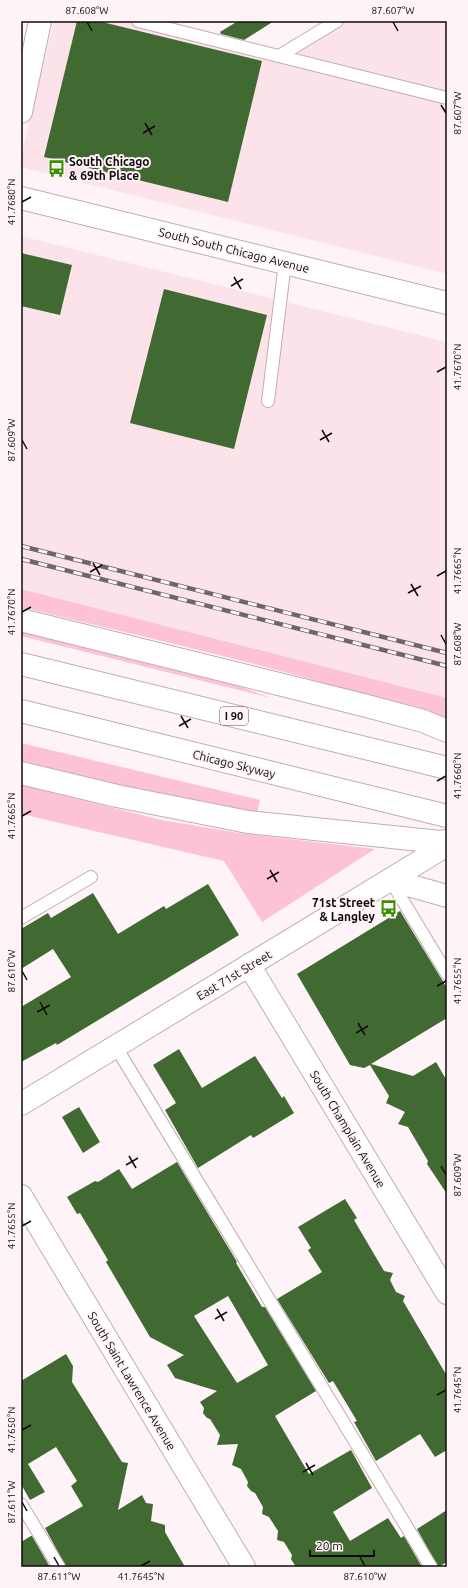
<svg xmlns="http://www.w3.org/2000/svg" width="468" height="1588" viewBox="0 0 468 1588" font-family="Ubuntu,sans-serif">
  <style>
    .built { fill: #fce3ea }
    .green { fill: #fdc2d4 }
    .building { fill: #406a32; fill-rule: evenodd }
    .lines { fill: none; stroke-linecap: round; stroke-linejoin: round }
    .service-casing { stroke: #c2acb2; stroke-width: 14 }
    .minor-casing { stroke: #c2acb2; stroke-width: 24 }
    .secondary-casing { stroke: #c2acb2; stroke-width: 24 }
    .motorway-casing { stroke: #c2acb2; stroke-width: 24 }
    .service { stroke: #fff; stroke-width: 12 }
    .minor { stroke: #fff; stroke-width: 22 }
    .secondary { stroke: #fff; stroke-width: 22 }
    .motorway { stroke: #fff; stroke-width: 22 }
    .rail-casing { stroke: #6e6668; stroke-width: 4.5 }
    .rail { stroke: #fef4f7; stroke-width: 3; stroke-dasharray: 9; stroke-linecap: butt }
    .ticks { fill: none; stroke: #110a0c; stroke-width: 1.5 }
    .labels { text-anchor: middle; dominant-baseline: central; stroke-width: 4; stroke-linejoin: round; paint-order: stroke }
    .shield { fill: #fef4f7; stroke: #585052; stroke-width: 1 }
    .shield-label { font-size: 11px; font-weight: bold; fill: #110a0c }
    .poi-label { font-size: 12px; font-weight: bold; fill: #110a0c; stroke: #fef4f7; text-anchor: start }
    .street-label { font-size: 12px; fill: #110a0c; stroke: #fef4f7 }
    .neatline { fill: none; stroke: #110a0c; stroke-width: 1.5 }
    .ticks-label { font-size: 10px; text-anchor: middle; fill: #110a0c }
  </style>
  <rect width="100%" height="100%" fill="#fef4f7"/>
  <!-- built -->
  <g class="built">
    <path d="M54,21H138L279,56L337,21H447V274L21,167V156Z"/>
    <path d="M21,236L447,342V698L21,589Z"/>
  </g>
  <!-- green -->
  <g class="green">
    <path d="M21,589L447,698V722C309,673 163,642 21,607Z"/>
    <path d="M21,631L230,683L271,698L21,636Z"/>
    <path d="M21,743L260,800L257,814L140,790L21,761Z"/>
    <path d="M21,785L162,820L239,833L375,849L262,922L224,861L21,814Z"/>
  </g>
  <!-- building -->
  <g class="building">
    <path d="M77,21H98L262,61L228,202L44,157Z"/>
    <path d="M238,21H274L244,40L221,34L220,32Z"/>
    <path d="M21,253L72,265L60,315L21,306Z"/>
    <path d="M164,289L267,315L234,449L130,423Z"/>
    <path d="M208,884L239,935L57,1045L56,1043L21,1062V1007L71,977L53,949L21,969V929L48,913L51,918L93,893L118,934L164,906L166,909Z"/>
    <path d="M400,911L447,988V1018L371,1064L413,1076L436,1062L447,1081V1194L427,1164L428,1161L408,1127L398,1124L405,1112L386,1103L389,1096L370,1065L364,1068L350,1065L297,974Z"/>
    <path d="M179,1049L202,1088L255,1056L282,1098L284,1096L294,1113L253,1138L251,1135L198,1168L165,1110L176,1103L153,1065Z"/>
    <path d="M79,1107L100,1142L83,1153L62,1117Z"/>
    <path d="M177,1162L237,1262L236,1263L262,1307H265L316,1391L275,1416L306,1469L309,1474L351,1450L372,1488L333,1512L350,1541L388,1518L401,1538L404,1536L422,1567H296L291,1559L292,1555L284,1542L277,1540L278,1531L269,1517L262,1514L263,1507L255,1493L251,1491L247,1486L248,1482L241,1469L232,1465L238,1444L217,1445L220,1435L210,1419L207,1418L203,1413L204,1408L200,1402L217,1391L175,1378L167,1365L184,1355L150,1337L106,1262L108,1260L80,1213L77,1214L67,1197L95,1181L98,1182L119,1169L132,1189ZM228,1296L268,1365L237,1383L194,1316Z"/>
    <path d="M345,1199L357,1218L354,1220L384,1271L393,1273L390,1280L396,1292L405,1296L403,1301L447,1376V1450L435,1457L420,1434L376,1461L354,1422L357,1421L333,1381L329,1383L277,1299L322,1272L308,1250L311,1248L298,1227Z"/>
    <path d="M66,1354L73,1366L72,1382L122,1462L128,1463L118,1510L142,1495L146,1503L153,1504L151,1521L165,1525V1532L185,1567H66L45,1528L83,1506L71,1486L77,1481L56,1447L28,1464L45,1492L30,1500L21,1484V1381Z"/>
    <path d="M447,1510V1562L438,1567L417,1529Z"/>
    <path d="M31,1536H32L50,1567H21V1542Z"/>
  </g>
  <g class="lines">
    <defs>
      <g id="service">
        <path d="M138,21L447,98"/>
        <path d="M279,56L337,21"/>
        <path d="M268,401L285,263"/>
        <path d="M391,881L447,974"/>
        <path d="M21,918L91,877"/>
        <path d="M116,1047L431,1567"/>
        <path d="M21,1504L59,1567"/>
      </g>
      <g id="minor">
        <path d="M21,112L40,21"/>
        <path d="M390,880L447,896"/>
        <path d="M249,965L447,1293"/>
        <path d="M21,1196L244,1567"/>
      </g>
      <g id="secondary">
        <path d="M21,198L447,303"/>
        <path d="M21,1104L447,845"/>
      </g>
      <g id="motorway">
        <path d="M21,620L363,705L423,721L447,731"/>
        <path d="M21,664L447,768"/>
        <path d="M21,711L447,816"/>
        <path d="M21,773L117,796L248,822L440,842L447,841"/>
      </g>
    </defs>
    <!-- service casing -->
    <use href="#service" class="service-casing"/>
    <!-- minor casing -->
    <use href="#minor" class="minor-casing"/>
    <!-- secondary casing -->
    <use href="#secondary" class="secondary-casing"/>
    <!-- motorway casing -->
    <use href="#motorway" class="motorway-casing"/>
    <!-- service -->
    <use href="#service" class="service"/>
    <!-- minor -->
    <use href="#minor" class="minor"/>
    <!-- secondary -->
    <use href="#secondary" class="secondary"/>
    <!-- motorway -->
    <use href="#motorway" class="motorway"/>
    <defs>
      <g id="rail">
        <path d="M21,546L447,653"/>
        <path d="M21,559L447,666"/>
      </g>
    </defs>
    <!-- rail casing -->
    <use href="#rail" class="rail-casing"/>
    <!-- rail -->
    <use href="#rail" class="rail"/>
  </g>
  <!-- ticks -->
  <path class="ticks" d="M87,22L92,31M393,22L398,31M441,105L446,113M145,123L152,135M143,133L155,126M22,202L31,197M234,277L241,289M231,286L243,279M437,372L446,367M322,430L329,442M22,440L27,449M320,440L332,433M93,563L100,575M90,572L102,565M437,576L446,571M411,584L418,596M408,593L421,586M22,612L31,607M441,635L446,644M181,716L188,728M179,726L191,719M437,781L446,776M22,816L31,811M270,870L277,882M267,879L279,872M22,971L27,980M437,986L446,981M40,1002L47,1015M37,1012L50,1005M358,1023L365,1035M356,1033L368,1026M129,1156L136,1168M126,1165L138,1158M441,1166L446,1175M22,1226L31,1221M217,1309L224,1321M215,1319L227,1312M437,1395L446,1390M22,1430L31,1425M306,1463L313,1475M303,1472L315,1465M22,1502L27,1511M54,1557L59,1566M360,1557L365,1566M141,1566L150,1561"/>
  <!-- icons -->
  <defs>
    <symbol id="bus-bare" viewBox="-9 -9 18 18"><path d="M-5-6H5V4H4V6H2V4H-2V6H-4V4H-5ZM-3.5-4V0h7V-4ZM-3.5 1.2v1.5H-2V1.2ZM2 1.2v1.5H3.5V1.2Z" fill="#399100" stroke="#fef4f7" stroke-width="2.5" paint-order="stroke"/></symbol>
  </defs>
  <g fill-rule="evenodd">
    <use href="#bus-bare" x="44" y="156" width="25" height="25"/>
    <use href="#bus-bare" x="376" y="896" width="25" height="25"/>
  </g>
  <g class="labels">
    <!-- shield labels -->
    <rect class="shield" x="220" y="707" width="28" height="18" rx="3"/>
    <g class="shield-label">
      <text x="234" y="716">I 90</text>
    </g>
    <!-- poi labels -->
    <g class="poi-label">
      <text x="69" y="161">South Chicago<tspan x="69" dy="14">&amp; 69th Place</tspan></text>
      <text x="375" y="902" text-anchor="end">71st Street<tspan x="375" dy="14">&amp; Langley</tspan></text>
    </g>
    <!-- street labels -->
    <g class="street-label">
      <text transform="translate(234 250) rotate(14)">South South Chicago Avenue</text>
      <text transform="translate(234 764) rotate(14)">Chicago Skyway</text>
      <text transform="translate(234 975) rotate(-31)">East 71st Street</text>
      <text transform="translate(348 1129) rotate(59)">South Champlain Avenue</text>
      <text transform="translate(132 1381) rotate(59)">South Saint Lawrence Avenue</text>
    </g>
  </g>
  <!-- border -->
  <rect width="468" height="1588" fill="none" stroke="#fef4f7" stroke-width="44"/>
  <!-- scale -->
  <path d="M310 1550v6h64v-6" fill="none" stroke="#110a0c" stroke-width="2"/>
  <text x="316" y="1550" font-size="12" fill="#110a0c" stroke="#fef4f7" stroke-width="3" paint-order="stroke">20 m</text>
  <rect x="22" y="22" width="424" height="1544" class="neatline"/>
  <g class="ticks-label">
    <text x="87" y="14">87.608°W</text>
    <text x="393" y="14">87.607°W</text>
    <text transform="translate(457 113) rotate(-90)" y="4">87.607°W</text>
    <text transform="translate(11 202) rotate(-90)" y="4">41.7680°N</text>
    <text transform="translate(457 367) rotate(-90)" y="4">41.7670°N</text>
    <text transform="translate(11 440) rotate(-90)" y="4">87.609°W</text>
    <text transform="translate(457 571) rotate(-90)" y="4">41.7665°N</text>
    <text transform="translate(11 612) rotate(-90)" y="4">41.7670°N</text>
    <text transform="translate(457 644) rotate(-90)" y="4">87.608°W</text>
    <text transform="translate(457 776) rotate(-90)" y="4">41.7660°N</text>
    <text transform="translate(11 816) rotate(-90)" y="4">41.7665°N</text>
    <text transform="translate(11 971) rotate(-90)" y="4">87.610°W</text>
    <text transform="translate(457 981) rotate(-90)" y="4">41.7655°N</text>
    <text transform="translate(457 1175) rotate(-90)" y="4">87.609°W</text>
    <text transform="translate(11 1226) rotate(-90)" y="4">41.7655°N</text>
    <text transform="translate(457 1390) rotate(-90)" y="4">41.7645°N</text>
    <text transform="translate(11 1430) rotate(-90)" y="4">41.7650°N</text>
    <text transform="translate(11 1502) rotate(-90)" y="4">87.611°W</text>
    <text x="59" y="1580">87.611°W</text>
    <text x="141" y="1580">41.7645°N</text>
    <text x="365" y="1580">87.610°W</text>
  </g>
</svg>
